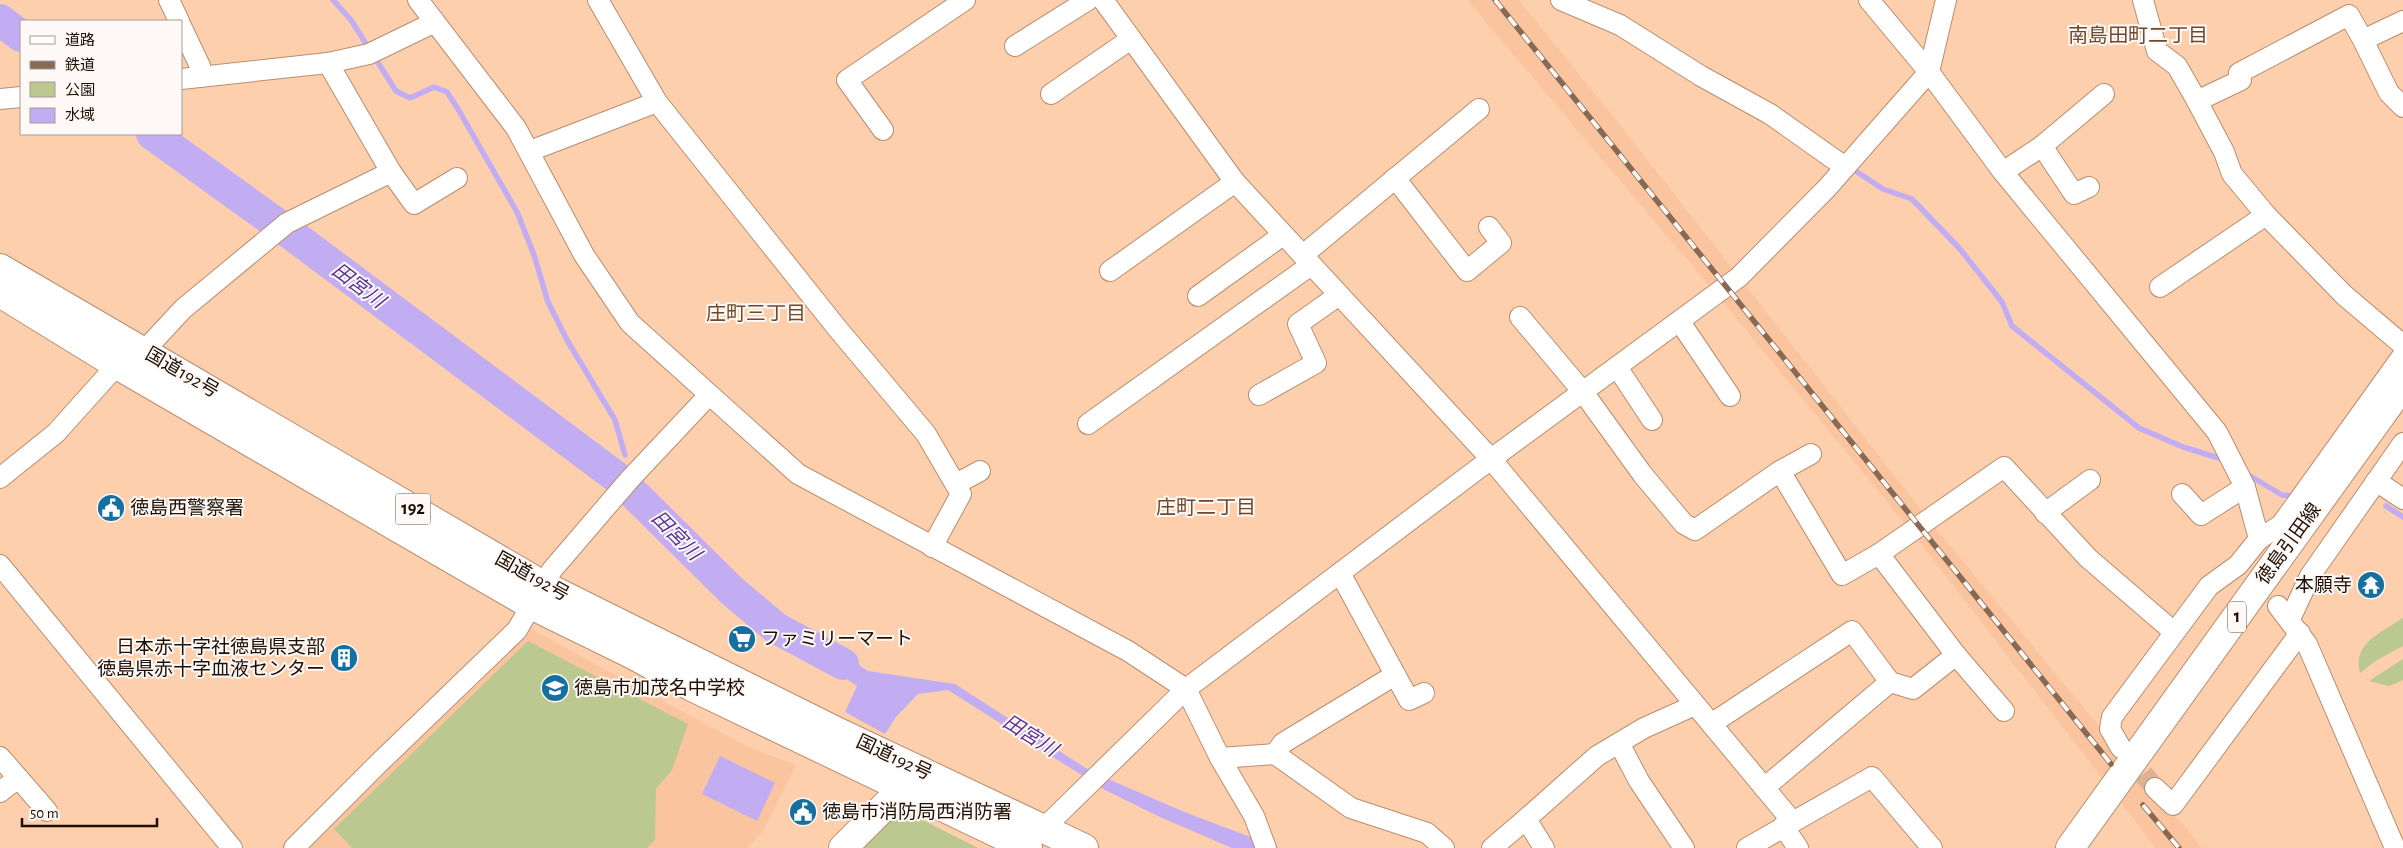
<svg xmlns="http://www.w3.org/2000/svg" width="2403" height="848" viewBox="0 0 2403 848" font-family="'Alegreya Sans','Noto Sans JP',sans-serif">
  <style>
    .built { fill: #fac59e }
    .green { fill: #bbc88f }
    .water { fill: #c2adf3 }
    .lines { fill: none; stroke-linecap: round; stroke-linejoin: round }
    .stream { stroke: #c2adf3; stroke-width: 5.5 }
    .river { stroke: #c2adf3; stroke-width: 32 }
    .street-tunnel { stroke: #dcb294; stroke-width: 20; stroke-dasharray: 20 10; stroke-linecap: butt }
    .street-casing { stroke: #b98d6d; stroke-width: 22 }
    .secondary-casing { stroke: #b98d6d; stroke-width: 30 }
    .primary-casing { stroke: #b98d6d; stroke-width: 30 }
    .highway-casing { stroke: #b98d6d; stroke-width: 30 }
    .street { stroke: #fff; stroke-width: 20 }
    .secondary { stroke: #fff; stroke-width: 28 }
    .primary { stroke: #fff; stroke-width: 28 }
    .highway { stroke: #fff; stroke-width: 28 }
    .rail-casing { stroke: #886a54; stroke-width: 5.5 }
    .rail { stroke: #fef9f6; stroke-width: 4; stroke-dasharray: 11; stroke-linecap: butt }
    .labels { text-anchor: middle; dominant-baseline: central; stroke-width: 4; stroke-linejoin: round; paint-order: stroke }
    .shield { fill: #fef9f6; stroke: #61554d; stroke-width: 1 }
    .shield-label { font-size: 18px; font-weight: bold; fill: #1e0f04 }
    .street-label { font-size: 19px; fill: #1e0f04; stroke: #fef9f6 }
    .poi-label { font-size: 19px; fill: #1e0f04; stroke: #fef9f6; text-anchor: start }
    .neighbourhood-label { font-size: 20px; fill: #70492a; stroke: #fef9f6 }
    .water-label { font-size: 20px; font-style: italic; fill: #5b3296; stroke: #fef9f6 }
  </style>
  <rect width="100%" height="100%" fill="#fdcfad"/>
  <!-- built -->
  <g class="built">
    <path d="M1467,0H1519L1617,121L1933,525L2174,817L2179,819L2202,848H2156L1911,531L1717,295Z"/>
    <path d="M531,629L748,747L796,765L763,831L747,848H304Z"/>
  </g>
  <!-- green -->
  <g class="green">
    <path d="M2403,618V646L2377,660L2360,673C2352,642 2383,632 2403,618Z"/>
    <path d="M528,641L688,724L672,770L656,789L655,840L647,848H352L334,829Z"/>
    <path d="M2403,659V680L2389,686L2369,681Z"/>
    <path d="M903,810L978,848H857L890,815Z"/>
  </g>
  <!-- water -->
  <g class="water">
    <path d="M811,634L868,671L955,684L1092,772L1182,811L1279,848H1232L1162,818L1105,790L948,690L918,694L896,717L885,734L845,712L857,686L800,648Z"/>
    <path d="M720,756L775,783L757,821L702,794Z"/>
  </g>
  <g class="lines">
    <!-- stream -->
    <g class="stream">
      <path d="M333,0L351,20L396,91L410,98L434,87L447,92L458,109L517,212L534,255L548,302L567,340L615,420L625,455"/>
      <path d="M1857,172L1883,189L1912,199L1960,249L2002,302L2012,326L2139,428L2183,447L2225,460"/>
      <path d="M2245,473L2282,495L2294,496"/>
      <path d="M2386,506L2403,517"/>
    </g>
    <!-- river -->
    <g class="river">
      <path d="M0,20L21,36"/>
      <path d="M152,134L291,234L619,479L731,590L776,628L843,664"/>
    </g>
    <!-- street-tunnel -->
    <path class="street-tunnel" d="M2124,751L2155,788"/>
    <defs>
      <g id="street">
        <path d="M169,0L179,21"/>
        <path d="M418,0L516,128L584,255L630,323L798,474L1128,651L1186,689L1220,758L1254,816L1266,848"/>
        <path d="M598,0L657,102L837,328L926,434L961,494L932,547"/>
        <path d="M1103,0L1235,182L1491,459L1792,821"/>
        <path d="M1561,0L1620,25L1701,76L1770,114L1845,167"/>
        <path d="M1869,0L1929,72L2003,172L2217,432L2245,487L2259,539"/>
        <path d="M2143,0L2157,51L2177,66L2197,101"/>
        <path d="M2403,21L2363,40L2349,15L2239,73L2241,80L2197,101L2224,152L2232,174L2266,215L2344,295L2403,345"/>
        <path d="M181,26L200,66L198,77"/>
        <path d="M2363,40L2389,93L2403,107"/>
        <path d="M1015,46L1088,0"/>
        <path d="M181,79L328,63L369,54L435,22"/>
        <path d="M1051,94L1131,39"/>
        <path d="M0,99L21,97"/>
        <path d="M883,130L847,80L965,0"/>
        <path d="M2042,146L2074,194L2089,187"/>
        <path d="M530,151L657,102"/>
        <path d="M391,172L414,204L457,178"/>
        <path d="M2003,172L2042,146L2104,94"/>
        <path d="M1395,178L1467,271L1501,243L1489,227"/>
        <path d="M1303,255L1479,109"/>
        <path d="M1110,271L1235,182"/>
        <path d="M2160,287L2266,215"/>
        <path d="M1198,296L1283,235"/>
        <path d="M1520,317L1583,392L1643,475L1684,524L1695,530L1780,471"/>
        <path d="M1680,322L1730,396"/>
        <path d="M144,351L183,309L287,223L391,172L328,63"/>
        <path d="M1617,367L1652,420"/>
        <path d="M1259,395L1316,363L1298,324L1339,295"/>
        <path d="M1088,424L1311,265"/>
        <path d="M1811,454L1780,471L1842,575L1879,554L1956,655"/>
        <path d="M0,478L56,433L117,365"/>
        <path d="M2376,481L2403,499"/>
        <path d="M956,484L980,471"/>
        <path d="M2182,494L2201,515L2245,487"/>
        <path d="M2045,513L2090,480"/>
        <path d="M1879,554L2004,467L2088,558L2174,632"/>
        <path d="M0,565L232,848"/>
        <path d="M1340,573L1409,700L1424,693"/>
        <path d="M2278,606L2307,644L2395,848"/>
        <path d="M2290,619L2310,576L2403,443"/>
        <path d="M1711,724L1852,631L1890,682"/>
        <path d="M1619,743L1639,781L1684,848"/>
        <path d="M2121,748L2110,729L2112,717L2209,586L2238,565L2259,539L2281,525L2403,355"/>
        <path d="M1275,754L1283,743L1395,675"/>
        <path d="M0,757L47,811"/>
        <path d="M1220,758L1275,754L1351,808L1427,833L1444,848"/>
        <path d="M1764,788L1890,682L1913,689L1956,655L2004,711"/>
        <path d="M2155,788L2173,805L2300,633"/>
        <path d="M0,792L18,778"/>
        <path d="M1783,826L1798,848"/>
        <path d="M1043,829L1186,689L1491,459L1739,277L1827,188L1929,72L1946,0"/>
        <path d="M294,848L381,761L517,630L552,570L630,479L709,395"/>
        <path d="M1492,848L1526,819"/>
        <path d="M1544,848L1526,819L1597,756L1644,728L1695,705"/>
        <path d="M1747,848L1872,777L1932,848"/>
      </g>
      <path id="secondary" d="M843,848L920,771"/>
      <path id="primary" d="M2070,848L2403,385"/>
      <g id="highway">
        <path d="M0,268L543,585L836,731L1084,848"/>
        <path d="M0,293L117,365L531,605L633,655L692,687L1028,848"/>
      </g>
    </defs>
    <!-- street casing -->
    <use href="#street" class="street-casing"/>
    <!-- secondary casing -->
    <use href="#secondary" class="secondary-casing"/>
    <!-- primary casing -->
    <use href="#primary" class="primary-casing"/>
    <!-- highway casing -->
    <use href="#highway" class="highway-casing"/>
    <!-- street -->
    <use href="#street" class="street"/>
    <!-- secondary -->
    <use href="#secondary" class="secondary"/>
    <!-- primary -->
    <use href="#primary" class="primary"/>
    <!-- highway -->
    <use href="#highway" class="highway"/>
    <defs>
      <g id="rail">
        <path d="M1495,0L2111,764"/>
        <path d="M2143,805L2179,848"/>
      </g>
    </defs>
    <!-- rail casing -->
    <use href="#rail" class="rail-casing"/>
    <!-- rail -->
    <use href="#rail" class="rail"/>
  </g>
  <!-- icons -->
  <defs>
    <symbol id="civic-disc" viewBox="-11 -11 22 22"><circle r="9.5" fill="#15709f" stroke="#fef9f6"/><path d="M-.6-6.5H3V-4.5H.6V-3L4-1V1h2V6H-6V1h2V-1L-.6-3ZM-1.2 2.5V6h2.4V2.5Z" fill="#fff"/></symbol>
    <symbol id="temple-disc" viewBox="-11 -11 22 22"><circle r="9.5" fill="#15709f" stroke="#fef9f6"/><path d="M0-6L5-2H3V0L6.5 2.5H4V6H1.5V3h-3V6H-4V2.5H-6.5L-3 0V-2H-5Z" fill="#fff"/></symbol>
    <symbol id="supermarket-disc" viewBox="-11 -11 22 22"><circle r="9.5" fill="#15709f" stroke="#fef9f6"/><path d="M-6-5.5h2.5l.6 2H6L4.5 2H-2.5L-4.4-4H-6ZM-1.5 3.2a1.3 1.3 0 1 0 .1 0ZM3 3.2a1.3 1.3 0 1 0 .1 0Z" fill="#fff"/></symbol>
    <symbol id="building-disc" viewBox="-11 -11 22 22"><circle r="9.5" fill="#15709f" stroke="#fef9f6"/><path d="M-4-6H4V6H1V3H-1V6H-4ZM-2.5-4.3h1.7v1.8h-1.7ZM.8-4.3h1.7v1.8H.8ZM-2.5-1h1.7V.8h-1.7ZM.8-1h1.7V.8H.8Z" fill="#fff"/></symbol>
    <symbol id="school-disc" viewBox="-11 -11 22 22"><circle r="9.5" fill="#15709f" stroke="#fef9f6"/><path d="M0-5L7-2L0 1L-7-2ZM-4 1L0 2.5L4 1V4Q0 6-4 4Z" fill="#fff"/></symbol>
  </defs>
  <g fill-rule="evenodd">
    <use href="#civic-disc" x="95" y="492" width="32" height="32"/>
    <use href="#temple-disc" x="2355" y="569" width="32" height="32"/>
    <use href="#supermarket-disc" x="726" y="623" width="32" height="32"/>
    <use href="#building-disc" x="328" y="642" width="32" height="32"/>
    <use href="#school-disc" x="539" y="672" width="32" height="32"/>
    <use href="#civic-disc" x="787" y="796" width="32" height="32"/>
  </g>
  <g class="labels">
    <!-- shield labels -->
    <g class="shield">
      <rect x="395.5" y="493.5" width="35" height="31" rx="4"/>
      <rect x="2228" y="601.5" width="18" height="31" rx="4"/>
    </g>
    <g class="shield-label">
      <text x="413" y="509">192</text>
      <text x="2237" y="617">1</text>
    </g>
    <!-- street labels -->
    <g class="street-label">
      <text transform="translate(182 373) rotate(30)">国道192号</text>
      <text transform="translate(2289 544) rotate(-54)">徳島引田線</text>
      <text transform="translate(532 577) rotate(29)">国道192号</text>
      <text transform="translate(894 758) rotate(25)">国道192号</text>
    </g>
    <!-- poi labels -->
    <g class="poi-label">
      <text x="130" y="508">徳島西警察署</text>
      <text x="2352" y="585" text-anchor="end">本願寺</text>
      <text x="761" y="639">ファミリーマート</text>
      <text x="325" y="647" text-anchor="end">日本赤十字社徳島県支部<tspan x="325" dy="22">徳島県赤十字血液センター</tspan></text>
      <text x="574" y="688">徳島市加茂名中学校</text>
      <text x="822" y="812">徳島市消防局西消防署</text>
    </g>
    <!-- neighbourhood labels -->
    <g class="neighbourhood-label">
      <text x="2138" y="36">南島田町二丁目</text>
      <text x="756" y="314">庄町三丁目</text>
      <text x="1206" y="508">庄町二丁目</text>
    </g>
    <!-- water labels -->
    <g class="water-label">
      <text transform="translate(358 286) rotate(37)">田宮川</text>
      <text transform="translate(676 536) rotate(45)">田宮川</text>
      <text transform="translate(1030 736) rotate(32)">田宮川</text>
    </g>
  </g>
  <!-- legend -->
  <rect x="20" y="20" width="162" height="115" fill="#fef9f6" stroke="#a49b95"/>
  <rect x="30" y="36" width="25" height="8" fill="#ffffff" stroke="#a49b95"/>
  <text x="65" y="45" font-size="15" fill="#1e0f04">道路</text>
  <rect x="30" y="61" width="25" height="8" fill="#886a54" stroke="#a49b95"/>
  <text x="65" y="70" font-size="15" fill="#1e0f04">鉄道</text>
  <rect x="30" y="82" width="25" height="15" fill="#bbc88f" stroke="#a49b95"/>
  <text x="65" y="95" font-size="15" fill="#1e0f04">公園</text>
  <rect x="30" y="108" width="25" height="15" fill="#c2adf3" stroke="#a49b95"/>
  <text x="65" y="120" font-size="15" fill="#1e0f04">水域</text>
  <!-- scale -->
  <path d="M22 818v8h135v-8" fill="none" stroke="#1e0f04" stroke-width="2.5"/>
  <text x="30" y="818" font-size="15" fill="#1e0f04" stroke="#fef9f6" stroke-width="4" paint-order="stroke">50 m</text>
</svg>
